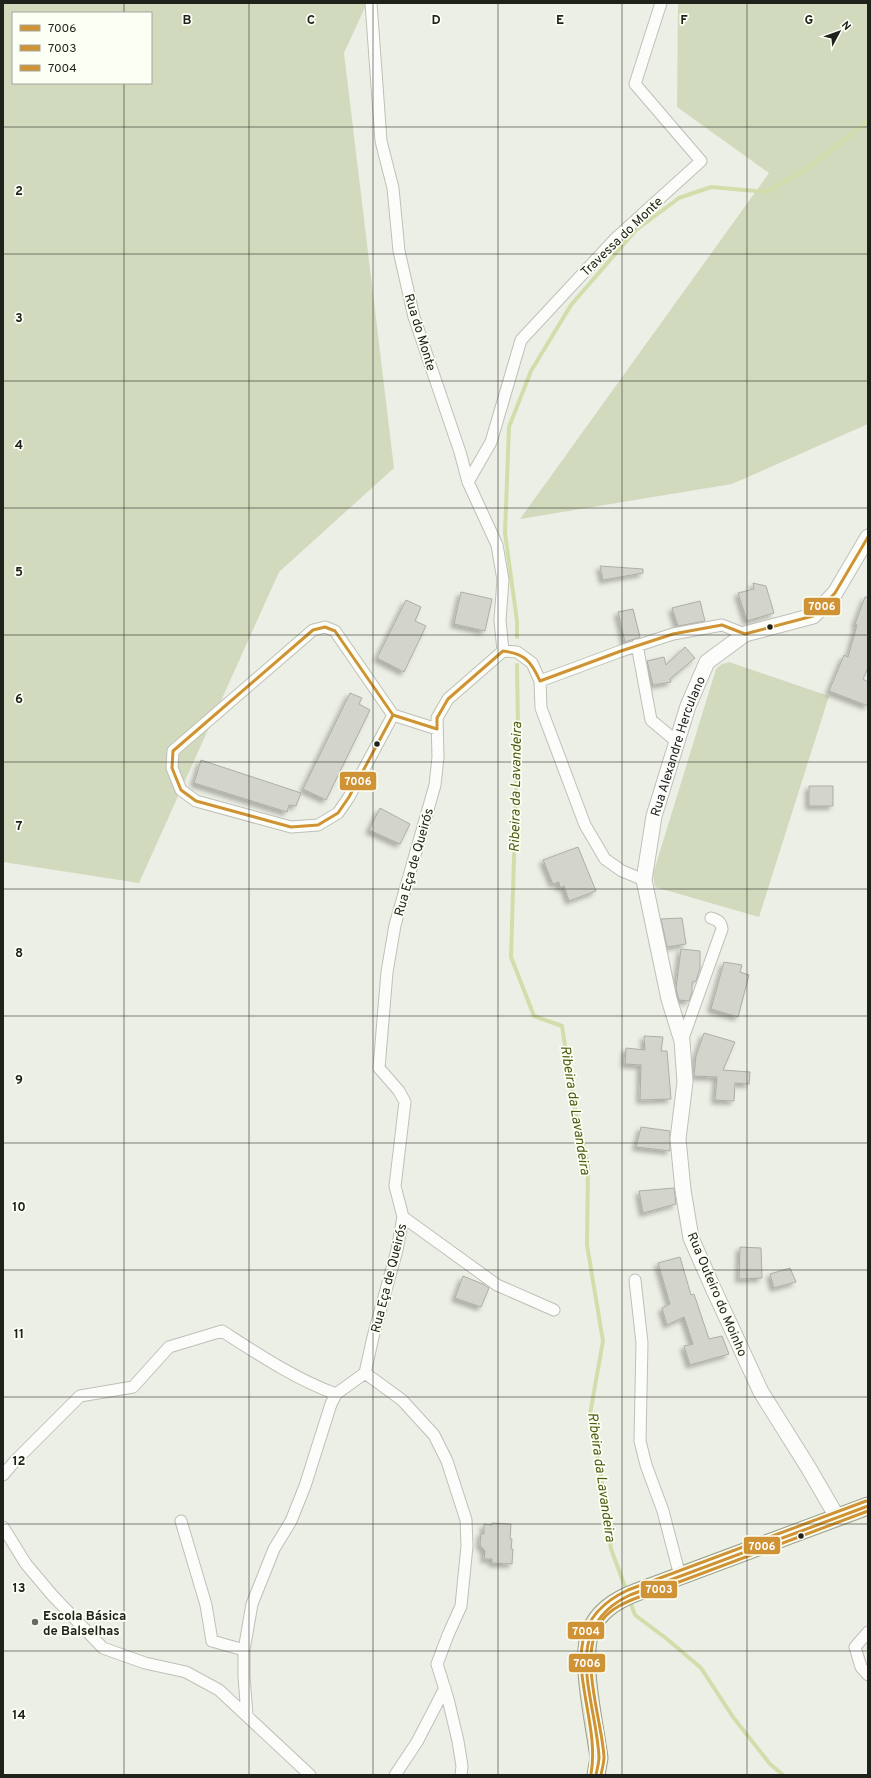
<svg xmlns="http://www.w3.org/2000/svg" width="871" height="1778" viewBox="0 0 871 1778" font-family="Overpass,sans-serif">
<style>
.green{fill:#d2dabe;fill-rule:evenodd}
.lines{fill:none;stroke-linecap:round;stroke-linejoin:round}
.stream{stroke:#d1deac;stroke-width:4}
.building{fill:#d3d5cd;stroke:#acafa7;filter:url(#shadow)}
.street-casing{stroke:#bec0b8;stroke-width:13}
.secondary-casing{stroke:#bec0b8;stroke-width:17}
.primary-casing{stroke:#9ca08a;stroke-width:19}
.street{stroke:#fcfdfb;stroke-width:11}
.secondary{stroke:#fcfdfb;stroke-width:15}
.primary{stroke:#e1e3d7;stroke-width:17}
.bus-1-casing{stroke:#fcfff4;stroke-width:6}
.bus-2-casing{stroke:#fcfff4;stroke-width:6}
.bus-3-casing{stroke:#fcfff4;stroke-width:6}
.bus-1{stroke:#cf9335;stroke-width:3}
.bus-2{stroke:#cf9335;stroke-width:3}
.bus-3{stroke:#cf9335;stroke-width:3}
.grid{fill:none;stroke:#1f211b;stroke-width:1;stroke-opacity:0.55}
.bus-dot{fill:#1f211b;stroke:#fcfff4;stroke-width:1.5}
.poi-dot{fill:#676962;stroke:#fcfff4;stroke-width:1.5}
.labels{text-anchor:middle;stroke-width:3.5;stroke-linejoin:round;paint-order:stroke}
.street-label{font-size:13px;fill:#1f211b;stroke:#fcfff4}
.poi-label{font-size:13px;font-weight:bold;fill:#1f211b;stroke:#fcfff4;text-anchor:start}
.water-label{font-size:14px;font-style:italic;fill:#4e5c12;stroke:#fcfff4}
.grid-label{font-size:13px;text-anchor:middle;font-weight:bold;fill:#1f211b;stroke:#fcfff4;stroke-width:3.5;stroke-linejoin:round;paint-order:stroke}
.line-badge{stroke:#fcfff4;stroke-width:1.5}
.badge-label{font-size:11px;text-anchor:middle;font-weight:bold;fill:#fff}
</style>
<defs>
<filter id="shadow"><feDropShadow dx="-3.5" dy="3.5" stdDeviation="2" flood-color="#0004"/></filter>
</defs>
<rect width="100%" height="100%" fill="#ecefe5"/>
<!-- green -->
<path class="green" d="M 3,3 L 367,3 L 344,53 L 394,468 L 279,572 L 139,883 L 3,862 ZM 13,13 L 151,13 L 151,83 L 13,83 Z
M 678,3 L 868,3 L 868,424 L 732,484 L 520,519 L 769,173 L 677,107 Z
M 729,662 L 829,696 L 759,917 L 655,887 L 653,874 L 716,669 L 722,664 Z"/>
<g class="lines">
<!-- stream -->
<path class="stream" d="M 517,637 L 517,621 L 505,533 L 509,427 L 531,371 L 571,305 L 636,230 L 679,198 L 711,187 L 767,192 L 808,168 L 868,121
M 517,665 L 518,728 L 511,957 L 534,1016 L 562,1026 L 574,1104 L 588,1165 L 587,1245 L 603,1341 L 590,1414 L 603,1488 L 611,1549 L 627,1592
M 629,1599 L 635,1615 L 667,1639 L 701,1668 L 733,1717 L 770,1764 L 783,1775"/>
</g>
<!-- building -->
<path class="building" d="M 600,566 L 643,569 L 643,573 L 603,580 Z
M 753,583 L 766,586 L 774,613 L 747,621 L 738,593 L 754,589 Z
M 461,592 L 492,599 L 485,631 L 454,624 Z
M 865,597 L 868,597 L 868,668 L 863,679 L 868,682 L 868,706 L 829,691 L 844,655 L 848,657 L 857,625 L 855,624 Z
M 406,600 L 421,607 L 415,621 L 426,626 L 404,672 L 377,658 Z
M 700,601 L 705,621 L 678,626 L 672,608 Z
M 633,609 L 640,637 L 625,642 L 618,612 Z
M 685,647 L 695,658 L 670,679 L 671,682 L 653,685 L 647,661 L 664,657 L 666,665 Z
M 350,693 L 362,698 L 359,704 L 370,710 L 326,800 L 303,789 Z
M 201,760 L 301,793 L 296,806 L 289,805 L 287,812 L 194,783 Z
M 809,786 L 833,786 L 833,806 L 809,806 Z
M 380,808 L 410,824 L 400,844 L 369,830 Z
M 578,847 L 596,891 L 569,901 L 564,886 L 560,888 L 559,882 L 553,884 L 543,860 Z
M 682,918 L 686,944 L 667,947 L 661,919 Z
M 681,949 L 700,951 L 700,968 L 696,981 L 692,982 L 692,992 L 689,1001 L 679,1000 L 676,988 Z
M 724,962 L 742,965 L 740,972 L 749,975 L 738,1017 L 711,1009 Z
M 704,1033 L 735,1042 L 723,1070 L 750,1072 L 749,1084 L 735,1083 L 734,1101 L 715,1100 L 717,1077 L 694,1076 L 696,1056 Z
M 644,1036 L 663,1037 L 661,1051 L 667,1051 L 671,1099 L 640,1100 L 641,1065 L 625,1064 L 626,1048 L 645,1050 Z
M 641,1127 L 670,1131 L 670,1151 L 636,1147 Z
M 674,1188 L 676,1204 L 643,1213 L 639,1191 Z
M 740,1247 L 761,1248 L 762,1278 L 739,1279 Z
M 680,1257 L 691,1295 L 694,1294 L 709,1339 L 722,1336 L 729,1354 L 690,1365 L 684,1346 L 693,1344 L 684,1317 L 667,1325 L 662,1308 L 670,1304 L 658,1263 Z
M 790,1268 L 796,1282 L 774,1288 L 770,1274 Z
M 463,1276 L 483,1284 L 489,1288 L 481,1307 L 455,1298 Z
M 492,1523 L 511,1524 L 510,1539 L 512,1539 L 511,1549 L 513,1549 L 512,1564 L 492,1563 L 492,1559 L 484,1559 L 485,1551 L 480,1545 L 481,1533 L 484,1534 L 484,1524 L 492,1525 Z"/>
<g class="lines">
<defs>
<path id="street" d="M 371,3 L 381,141 L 393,188 L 399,251 L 414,317 L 460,452 L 468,482 L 497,545 L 503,580 L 500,620 L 503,651
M 468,482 L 491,442 L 521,340 L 616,238 L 701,161 L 635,84 L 661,3
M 637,645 L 651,720 L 677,742
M 540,681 L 621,651 L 673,634 L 722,625 L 745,634
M 393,715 L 349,797 L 338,813 L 318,825 L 291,827 L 196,801 L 181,790 L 172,768 L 173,751 L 313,630 L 325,627 L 335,631 L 393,715 L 437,729
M 682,1041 L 722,929 C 721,922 718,920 711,918
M 403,1217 L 497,1285 L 554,1310
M 635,1280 L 642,1343 L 640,1441 L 646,1465 L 663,1511 L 680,1576
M 365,1373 L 373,1337 L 397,1250 L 403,1217 L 395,1186 L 405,1102 L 399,1091 L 379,1068 L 387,972 L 395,925 L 435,785 L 438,757 L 437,718 L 448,699 L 503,651 L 517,652 L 532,663 L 540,681 L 541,708 L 585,825 L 605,859 L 622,871 L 644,880
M 365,1373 L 402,1400 L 434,1435 L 447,1461 L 466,1520 L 467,1546 L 461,1606 L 448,1635 L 437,1664 L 448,1699 L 458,1741 L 462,1766 L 461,1775
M 3,1475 L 15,1461 L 80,1396 L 133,1387 L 169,1347 L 222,1331 C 258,1354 295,1379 336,1394
M 181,1521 L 206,1605 L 212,1641 L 244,1650
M 3,1527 L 26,1564 L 53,1596 L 103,1648 L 145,1663 L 186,1672 L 219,1690 L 310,1775
M 868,1632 L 855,1647 L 861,1667 L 868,1675
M 247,1716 L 244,1676 L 244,1650 L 252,1604 L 274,1549 L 291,1521 L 305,1486 L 331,1404 L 336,1394 L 365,1373
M 395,1775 L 417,1742 L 445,1688"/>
<g id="secondary">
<path id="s1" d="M 837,1517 L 808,1467 L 761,1392 L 713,1288 L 691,1238 L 683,1190 L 678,1139 L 685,1082 L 682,1041 L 669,999 L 644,880 L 654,816 L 688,706 L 707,662 L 745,634 L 813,616 L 835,593 L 868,537"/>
</g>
<path id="primary" d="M 596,1775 L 599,1758 C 595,1725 579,1659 591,1630 C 599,1610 618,1599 637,1592 L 868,1506"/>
</defs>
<!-- street casing -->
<use href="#street" class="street-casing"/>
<!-- secondary casing -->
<use href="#secondary" class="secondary-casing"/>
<!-- primary casing -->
<use href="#primary" class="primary-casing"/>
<!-- street -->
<use href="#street" class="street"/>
<!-- secondary -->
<use href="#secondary" class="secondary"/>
<!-- primary -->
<use href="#primary" class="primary"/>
<defs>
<path id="bus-1" d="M 325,627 L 335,631 L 393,715 L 349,797 L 338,813 L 318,825 L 291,827 L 196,801 L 181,790 L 172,768 L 173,751 L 313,630 Z
M 745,634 L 813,616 L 835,593 L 868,537
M 540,681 L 621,651 L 673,634 L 722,625 L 745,634
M 393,715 L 437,729
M 437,729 L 437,718 L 448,699 L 503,651 C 525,654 531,661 540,681
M 596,1775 C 597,1769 599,1763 599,1757 C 596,1697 558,1629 630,1595 L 868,1506"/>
<path id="bus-2" d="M 601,1775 C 602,1769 604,1763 604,1757 C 602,1718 576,1653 603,1619 C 612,1608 626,1602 639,1597 L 868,1511"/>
<path id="bus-3" d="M 591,1774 C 603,1708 542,1630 628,1590 L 866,1501"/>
</defs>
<!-- bus-1 casing -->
<use href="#bus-1" class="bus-1-casing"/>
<!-- bus-2 casing -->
<use href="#bus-2" class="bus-2-casing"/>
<!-- bus-3 casing -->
<use href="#bus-3" class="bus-3-casing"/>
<!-- bus-1 -->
<use href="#bus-1" class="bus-1"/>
<!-- bus-2 -->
<use href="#bus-2" class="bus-2"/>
<!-- bus-3 -->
<use href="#bus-3" class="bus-3"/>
</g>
<!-- grid -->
<path class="grid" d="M 124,3 L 124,13M 249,3 L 249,1775M 373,3 L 373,1775M 498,3 L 498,1775M 622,3 L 622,1775M 747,3 L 747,1775M 124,83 L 124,1775M 3,127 L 868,127M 3,254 L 868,254M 3,381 L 868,381M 3,508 L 868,508M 3,635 L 868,635M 3,762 L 868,762M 3,889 L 868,889M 3,1016 L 868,1016M 3,1143 L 868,1143M 3,1270 L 868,1270M 3,1397 L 868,1397M 3,1524 L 868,1524M 3,1651 L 868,1651"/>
<!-- markers -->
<g class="bus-dot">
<circle cx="770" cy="627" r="3.5"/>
<circle cx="377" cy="744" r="3.5"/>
<circle cx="801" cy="1536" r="3.5"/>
</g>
<circle class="poi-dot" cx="35" cy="1622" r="4"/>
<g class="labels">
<!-- street labels -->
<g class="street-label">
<text transform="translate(621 236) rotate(-44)" y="5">Travessa do Monte</text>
<text transform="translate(421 332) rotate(73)" y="5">Rua do Monte</text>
<text dy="5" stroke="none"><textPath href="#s1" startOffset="818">Rua Alexandre Herculano</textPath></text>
<text transform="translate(413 862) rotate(-74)" y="5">Rua Eça de Queirós</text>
<text transform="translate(388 1278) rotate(-76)" y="5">Rua Eça de Queirós</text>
<text transform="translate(718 1294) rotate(67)" y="5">Rua Outeiro do Moinho</text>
</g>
<!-- poi labels -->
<g class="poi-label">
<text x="43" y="1620">Escola Básica<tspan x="43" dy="15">de Balselhas</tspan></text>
</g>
<!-- water labels -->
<g class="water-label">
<text transform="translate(515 787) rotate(-89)" y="5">Ribeira da Lavandeira</text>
<text transform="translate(576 1110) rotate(81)" y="5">Ribeira da Lavandeira</text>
<text transform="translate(602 1477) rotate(82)" y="5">Ribeira da Lavandeira</text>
</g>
</g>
<g class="grid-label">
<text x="187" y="24">B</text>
<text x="311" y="24">C</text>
<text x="436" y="24">D</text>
<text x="560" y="24">E</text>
<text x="684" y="24">F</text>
<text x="809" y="24">G</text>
<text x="19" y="195">2</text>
<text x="19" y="322">3</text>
<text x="19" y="449">4</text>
<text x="19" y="576">5</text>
<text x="19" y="703">6</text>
<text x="19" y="830">7</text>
<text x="19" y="957">8</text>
<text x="19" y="1084">9</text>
<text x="19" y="1211">10</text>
<text x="19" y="1338">11</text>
<text x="19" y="1465">12</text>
<text x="19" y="1592">13</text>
<text x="19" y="1719">14</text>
</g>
<g class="line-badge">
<rect x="803" y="597" width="38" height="19" rx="4" fill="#cf9335"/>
<rect x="339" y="771" width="38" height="20" rx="4" fill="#cf9335"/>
<rect x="743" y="1536" width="38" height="19" rx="4" fill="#cf9335"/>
<rect x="640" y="1580" width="38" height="19" rx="4" fill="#cf9335"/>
<rect x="567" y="1621" width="38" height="19" rx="4" fill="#cf9335"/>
<rect x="568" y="1653" width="38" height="20" rx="4" fill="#cf9335"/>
</g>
<g class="badge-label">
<text x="822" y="610">7006</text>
<text x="358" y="785">7006</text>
<text x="762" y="1550">7006</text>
<text x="659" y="1593">7003</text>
<text x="586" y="1635">7004</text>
<text x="587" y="1667">7006</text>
</g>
<!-- border -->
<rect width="871" height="1778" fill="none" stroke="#1f211b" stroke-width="8"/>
<!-- legend -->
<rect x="12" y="12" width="140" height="72" fill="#fcfff4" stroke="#a4a69d"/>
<rect x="20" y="25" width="20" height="6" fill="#cf9335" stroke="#a4a69d"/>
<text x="48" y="32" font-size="12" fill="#1f211b">7006</text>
<rect x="20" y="45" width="20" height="6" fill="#cf9335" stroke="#a4a69d"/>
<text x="48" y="52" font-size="12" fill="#1f211b">7003</text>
<rect x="20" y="65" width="20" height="6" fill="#cf9335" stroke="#a4a69d"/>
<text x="48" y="72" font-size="12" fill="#1f211b">7004</text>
<!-- north arrow -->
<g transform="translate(839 32) rotate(49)" stroke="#fcfff4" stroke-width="3" paint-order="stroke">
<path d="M0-3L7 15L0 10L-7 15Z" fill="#1f211b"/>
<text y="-6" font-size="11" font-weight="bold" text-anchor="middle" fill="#1f211b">N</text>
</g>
</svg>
